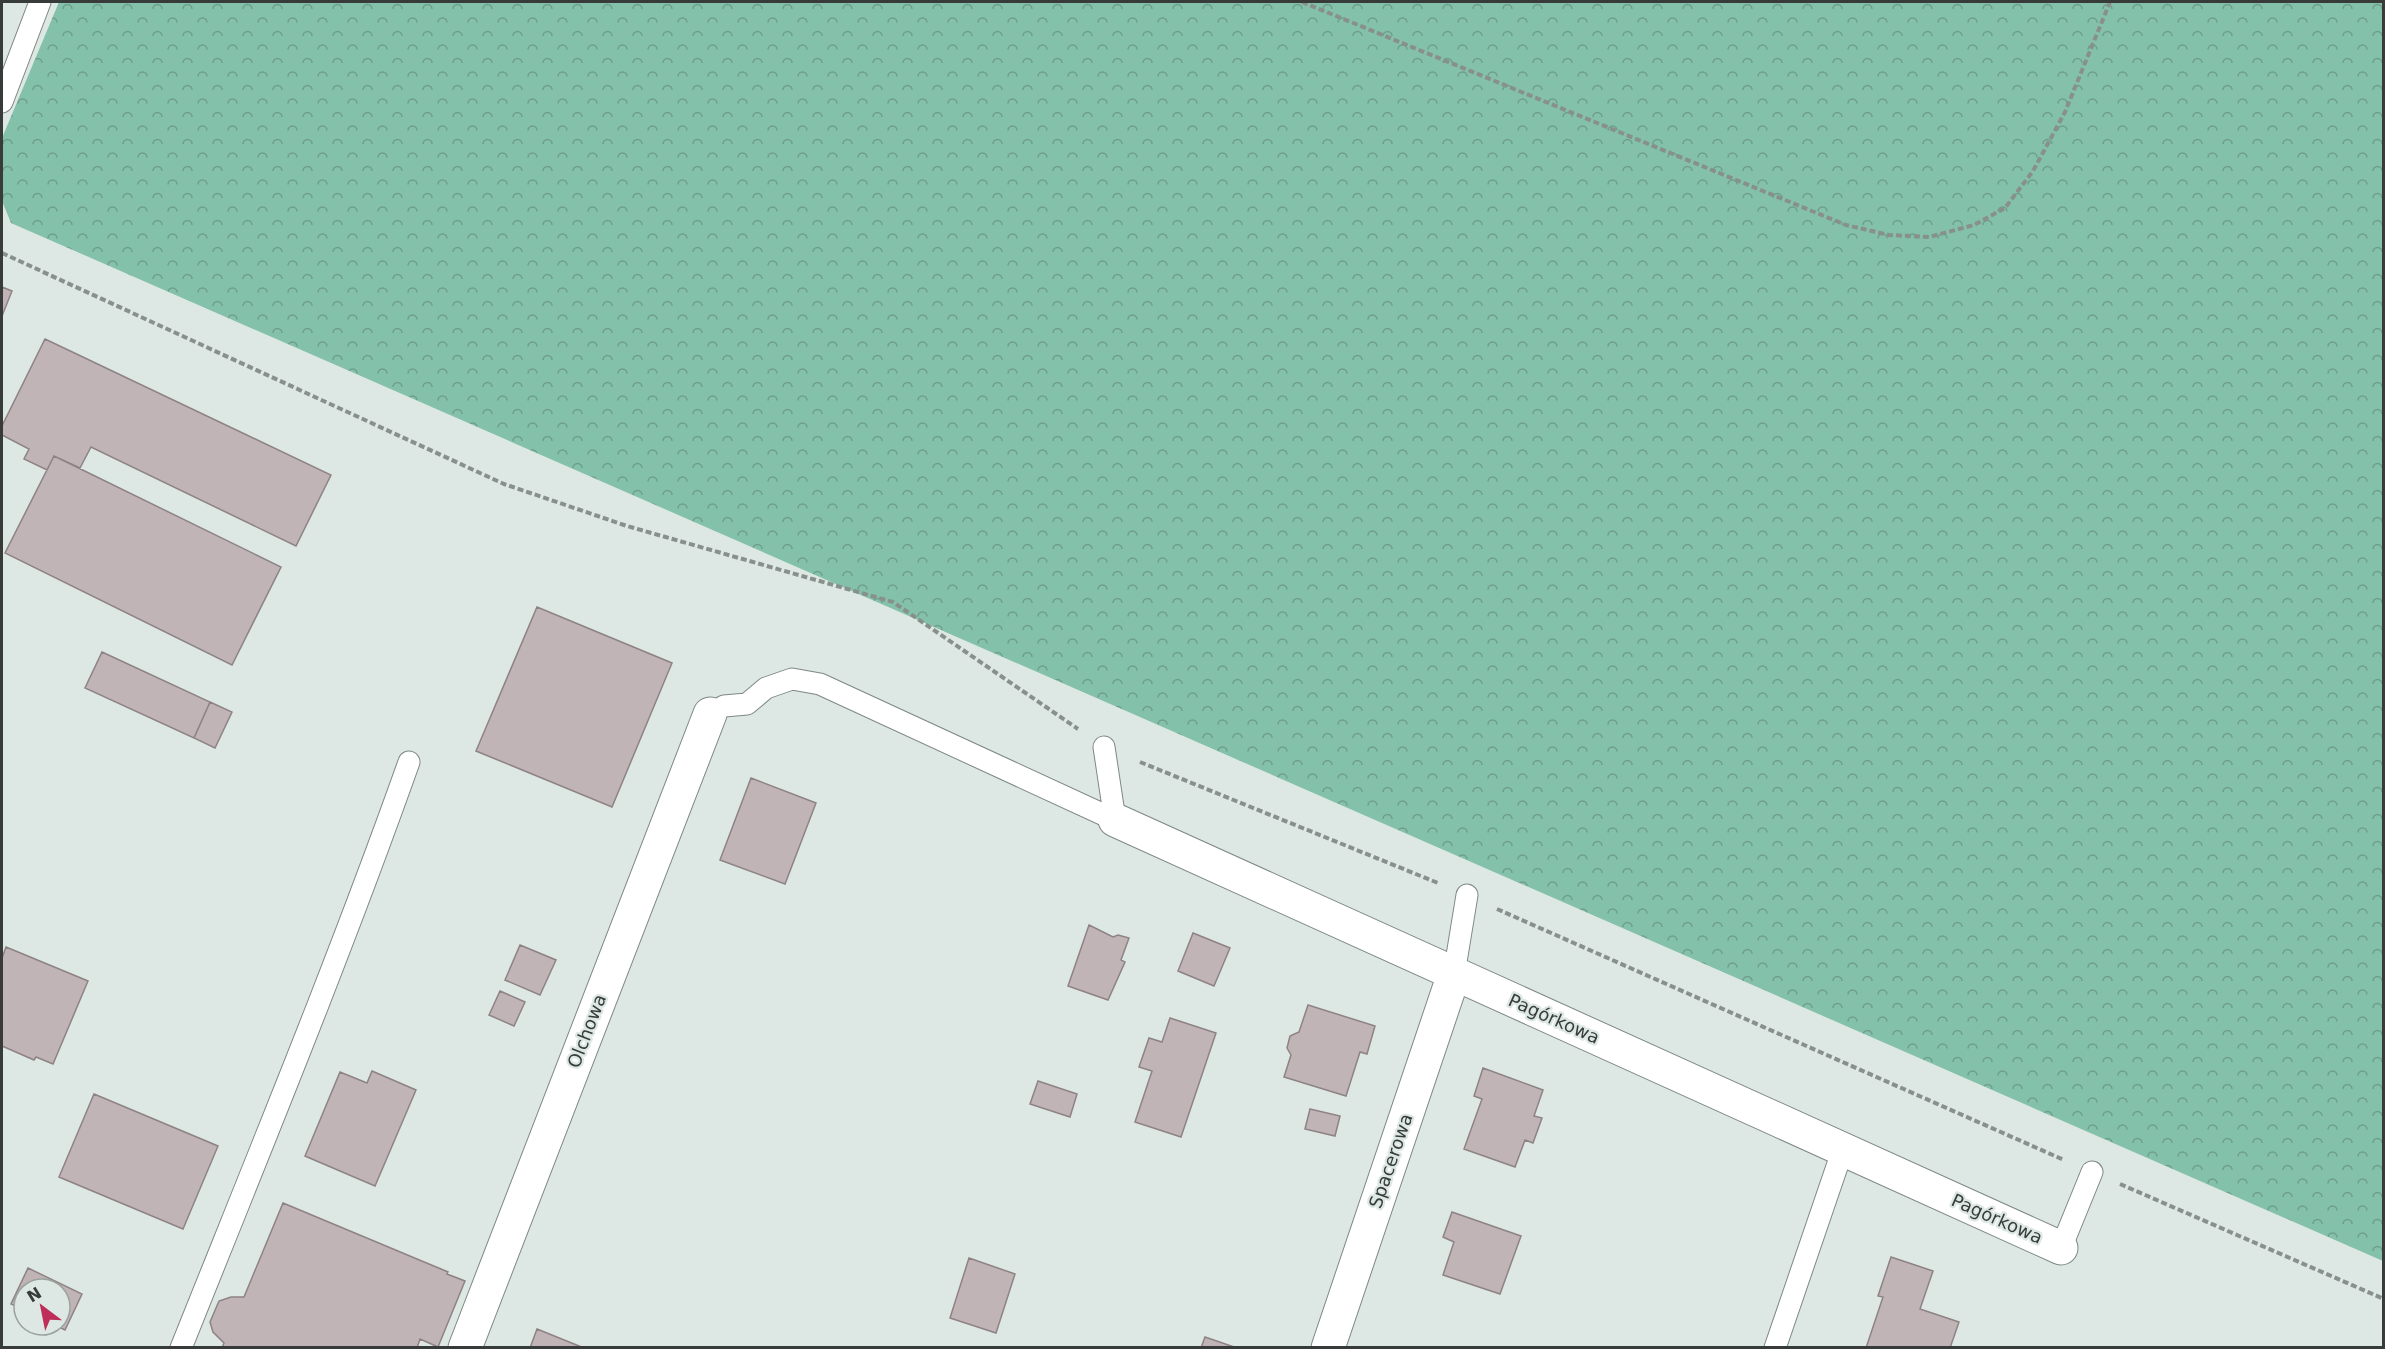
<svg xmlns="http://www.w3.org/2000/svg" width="2385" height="1349" viewBox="0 0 2385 1349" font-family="'DejaVu Sans',sans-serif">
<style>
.forest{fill:url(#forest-crowns)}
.building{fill:#c0b4b6;stroke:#8e8384;stroke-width:1.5}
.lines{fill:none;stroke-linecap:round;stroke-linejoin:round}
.service-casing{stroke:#7e8884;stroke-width:23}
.minor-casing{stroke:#7e8884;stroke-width:35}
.path{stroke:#88908d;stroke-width:4;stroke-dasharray:6 3;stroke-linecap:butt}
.service{stroke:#fff;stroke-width:21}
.minor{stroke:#fff;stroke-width:33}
.labels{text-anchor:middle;stroke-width:4.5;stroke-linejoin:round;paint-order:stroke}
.street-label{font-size:18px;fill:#373c3a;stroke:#dde7e3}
</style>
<defs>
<pattern id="forest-crowns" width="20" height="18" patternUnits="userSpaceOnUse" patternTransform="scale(1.5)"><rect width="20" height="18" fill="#84c1aa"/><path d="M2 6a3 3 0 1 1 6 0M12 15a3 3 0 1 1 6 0" fill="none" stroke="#6d9e8b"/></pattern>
</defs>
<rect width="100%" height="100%" fill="#dde7e3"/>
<!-- forest -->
<path class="forest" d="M 59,2 L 2383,2 L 2383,1261 L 11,223 L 2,201 L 2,138 Z"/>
<!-- building -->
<path class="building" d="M 2,287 L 12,291 L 2,316 Z
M 45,339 L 331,475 L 296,546 L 91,447 L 80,468 L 54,456 L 47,470 L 24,459 L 29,449 L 2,435 L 2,426 Z
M 54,456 L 281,567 L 232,665 L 5,553 Z
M 537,607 L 672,663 L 612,807 L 476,751 Z
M 102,652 L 210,702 L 194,738 L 85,688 Z
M 210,702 L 232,712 L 215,748 L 194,738 Z
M 751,778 L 816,803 L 785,884 L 720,860 Z
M 1089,925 L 1113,937 L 1118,935 L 1129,938 L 1121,960 L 1125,962 L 1108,1000 L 1068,986 Z
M 1193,933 L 1230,948 L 1214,986 L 1178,971 Z
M 520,945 L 556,960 L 540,995 L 505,980 Z
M 6,947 L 88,981 L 53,1064 L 36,1057 L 34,1060 L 2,1046 L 2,958 Z
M 500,991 L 525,1002 L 514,1026 L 489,1015 Z
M 1308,1005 L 1375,1026 L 1367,1054 L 1360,1052 L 1346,1096 L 1284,1077 L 1291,1055 L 1287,1048 L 1290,1036 L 1299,1032 Z
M 1170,1018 L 1216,1033 L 1181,1137 L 1135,1122 L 1152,1071 L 1139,1067 L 1149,1038 L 1162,1042 Z
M 1483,1068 L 1543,1090 L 1534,1116 L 1542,1118 L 1533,1143 L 1525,1140 L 1515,1167 L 1464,1149 L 1482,1099 L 1474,1096 Z
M 372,1071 L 416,1090 L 375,1186 L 305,1156 L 340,1072 L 367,1083 Z
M 1038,1081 L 1077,1094 L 1070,1117 L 1030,1104 Z
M 94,1094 L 218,1146 L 183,1229 L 59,1177 Z
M 1310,1109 L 1340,1116 L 1335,1136 L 1305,1129 Z
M 283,1203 L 448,1272 L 447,1274 L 465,1281 L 438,1347 L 420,1339 L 417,1348 L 222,1348 L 224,1343 L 213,1332 L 210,1322 L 219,1301 L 231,1297 L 244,1297 Z
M 1452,1212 L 1521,1236 L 1500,1294 L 1443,1275 L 1454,1242 L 1443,1237 Z
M 1891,1257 L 1933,1271 L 1920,1309 L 1959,1322 L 1950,1348 L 1866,1348 L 1883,1297 L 1878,1296 Z
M 969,1258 L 1015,1274 L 996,1333 L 950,1318 Z
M 28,1268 L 82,1294 L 65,1330 L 55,1325 L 60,1325 L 60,1289 L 24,1289 L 24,1310 L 11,1304 Z
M 537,1329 L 584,1348 L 530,1348 Z
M 1205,1337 L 1237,1348 L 1201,1348 Z"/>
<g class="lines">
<defs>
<path id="service" d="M 2,102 L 40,2
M 710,714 L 724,706 L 747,704 L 766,688 L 792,679 L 820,684 L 1115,820
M 1104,747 L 1115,820
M 1454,974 L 1467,895
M 2061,1248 L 2092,1172
M 181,1348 C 259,1153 339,959 409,762
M 1775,1348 L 1843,1149"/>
<path id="minor" d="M 1115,820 L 2061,1248
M 465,1348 L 710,714
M 1328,1348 L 1454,974"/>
</defs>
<!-- service casing -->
<use href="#service" class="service-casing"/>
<!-- minor casing -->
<use href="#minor" class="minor-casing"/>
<!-- path -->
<path class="path" d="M 1302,2 L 1846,225 L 1889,235 L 1929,237 L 1974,225 L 2005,208 L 2033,171 L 2065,112 L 2110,2
M 2,253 L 504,484 L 627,526 L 893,602 L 1078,729
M 1140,762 L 1438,883
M 1497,909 L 2064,1160
M 2120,1184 L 2384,1299"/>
<!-- service -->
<use href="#service" class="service"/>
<!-- minor -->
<use href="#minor" class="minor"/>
</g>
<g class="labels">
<!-- street labels -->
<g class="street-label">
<text transform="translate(1554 1019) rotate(24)" y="6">Pagórkowa</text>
<text transform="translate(587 1031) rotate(-69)" y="6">Olchowa</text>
<text transform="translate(1391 1161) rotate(-71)" y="6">Spacerowa</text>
<text transform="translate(1997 1219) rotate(24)" y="6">Pagórkowa</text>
</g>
</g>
<!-- border -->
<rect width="2385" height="1349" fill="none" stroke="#373c3a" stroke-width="6"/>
<!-- north arrow -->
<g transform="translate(42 1307) rotate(328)"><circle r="28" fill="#dde7e3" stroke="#9ba39f" stroke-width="1.5"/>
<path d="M0-4.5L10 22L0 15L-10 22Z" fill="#bd2e58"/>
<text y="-9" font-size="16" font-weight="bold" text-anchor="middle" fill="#373c3a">N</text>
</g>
</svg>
